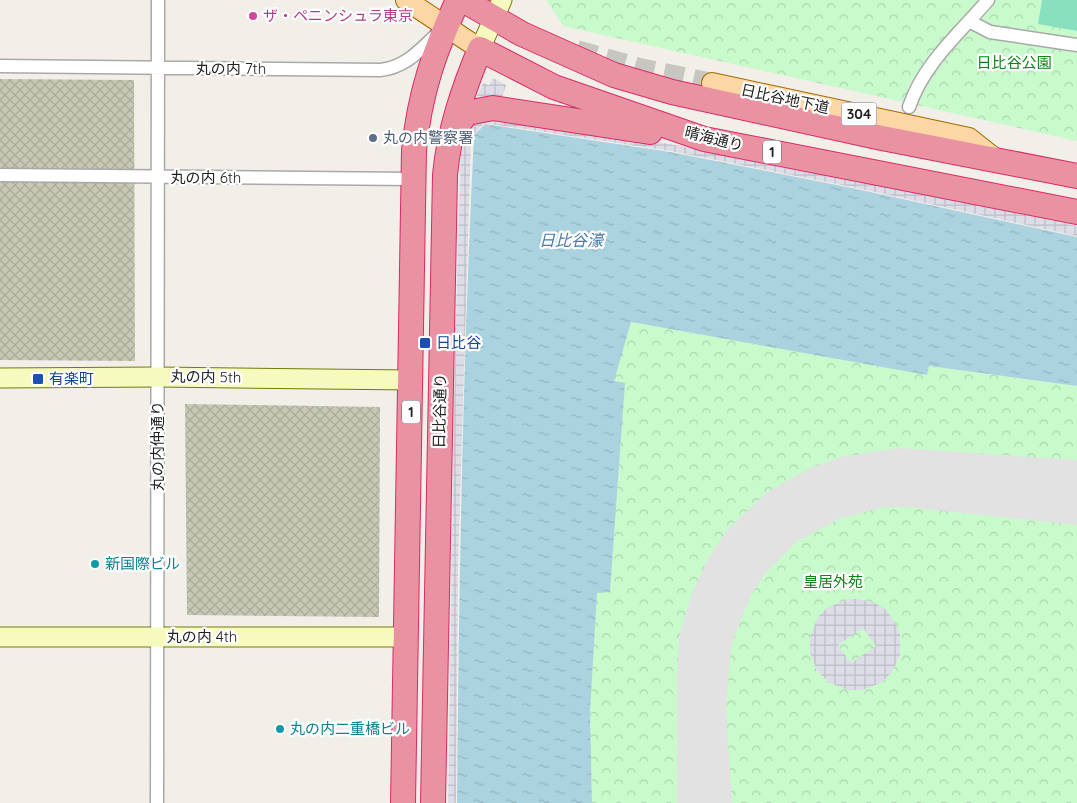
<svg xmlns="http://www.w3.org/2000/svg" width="1077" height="803" viewBox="0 0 1077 803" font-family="Quicksand,'Noto Sans JP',sans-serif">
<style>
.construction{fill:url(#construction-cross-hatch)}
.park{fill:url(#park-crowns)}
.pitch{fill:#88e0be}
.parking{fill:#e2e2e2}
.plaza{fill:url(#plaza-grid);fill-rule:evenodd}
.water{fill:url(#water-ripples)}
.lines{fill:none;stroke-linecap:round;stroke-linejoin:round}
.primary-tunnel{stroke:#c8c6c1;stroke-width:20;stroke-dasharray:20 10;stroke-linecap:butt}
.street-casing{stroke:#a9a9a9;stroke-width:15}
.secondary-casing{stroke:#707d05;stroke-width:21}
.primary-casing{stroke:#a06b00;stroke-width:22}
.highway-casing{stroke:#dc2a67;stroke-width:26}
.street{stroke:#fff;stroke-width:12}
.secondary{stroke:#f7fabf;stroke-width:19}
.primary{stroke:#fcd6a4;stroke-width:20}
.highway{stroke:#e892a2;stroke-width:24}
.hotel-dot{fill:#d1479c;stroke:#fff;stroke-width:2}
.service-dot{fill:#5c6f8a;stroke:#fff;stroke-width:2}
.transit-dot{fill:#1a4fb4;stroke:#fff;stroke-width:2}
.culture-dot{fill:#0f9aa8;stroke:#fff;stroke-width:2}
.labels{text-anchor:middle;stroke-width:4.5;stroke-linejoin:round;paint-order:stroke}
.shield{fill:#fff;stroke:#646464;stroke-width:1}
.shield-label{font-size:14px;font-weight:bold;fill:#222}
.hotel-label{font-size:15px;fill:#b23c85;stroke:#fff;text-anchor:start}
.park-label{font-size:15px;fill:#0c8416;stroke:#fff}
.street-label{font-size:15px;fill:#222;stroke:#fff}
.service-label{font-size:15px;fill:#4e5e75;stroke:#fff;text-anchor:start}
.transit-label{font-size:15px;fill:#164399;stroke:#fff;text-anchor:start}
.culture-label{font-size:15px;fill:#0d838f;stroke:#fff;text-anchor:start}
.water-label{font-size:16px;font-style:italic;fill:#4a7aab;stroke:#fff}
</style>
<defs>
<pattern id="construction-cross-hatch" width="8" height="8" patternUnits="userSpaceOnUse" patternTransform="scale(1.25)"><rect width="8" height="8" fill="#c7c7b4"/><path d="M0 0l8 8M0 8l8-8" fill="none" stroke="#abab9a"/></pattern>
<pattern id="park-crowns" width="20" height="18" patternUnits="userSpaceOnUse" patternTransform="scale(1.25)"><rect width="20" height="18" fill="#c8facc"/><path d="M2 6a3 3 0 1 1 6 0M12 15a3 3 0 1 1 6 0" fill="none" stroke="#acd6af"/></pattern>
<pattern id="plaza-grid" width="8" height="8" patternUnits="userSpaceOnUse" patternTransform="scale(1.25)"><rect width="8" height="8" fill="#dddde8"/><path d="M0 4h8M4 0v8" fill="none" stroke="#bdbdc7"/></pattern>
<pattern id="water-ripples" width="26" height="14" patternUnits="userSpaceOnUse" patternTransform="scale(1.25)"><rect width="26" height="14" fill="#aad3df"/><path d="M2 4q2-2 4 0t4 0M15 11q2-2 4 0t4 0" fill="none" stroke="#92b5bf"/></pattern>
</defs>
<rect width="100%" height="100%" fill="#f2efe9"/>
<!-- construction -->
<path class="construction" d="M 0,79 L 134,80 L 135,361 L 0,360 Z
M 185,404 L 380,407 L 379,617 L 187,615 Z"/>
<!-- park -->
<path class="park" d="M 546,0 L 1077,0 L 1077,141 L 563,26 Z
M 631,322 L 926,374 L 929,366 L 1077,386 L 1077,803 L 592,803 L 590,712 L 597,592 L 610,592 L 625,383 L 613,381 Z"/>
<!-- pitch -->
<path class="pitch" d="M 1042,0 L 1077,0 L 1077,31 L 1038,24 Z"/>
<!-- parking -->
<path class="parking" d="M 899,448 L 1077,460 L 1077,525 L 906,507 L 884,507 L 841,518 L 796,542 L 766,573 L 754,590 L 744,611 L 731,647 L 726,709 L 732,803 L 677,803 L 677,676 L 679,637 L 693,590 L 709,557 L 727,530 L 765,494 L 781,484 L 813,467 L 841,457 Z"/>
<!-- plaza -->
<path class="plaza" d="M 493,78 L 506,85 L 500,105 L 477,96 L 483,83 L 489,85 Z
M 500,114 L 771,162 L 1077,226 L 1077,236 L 852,187 L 670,151 L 484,123 L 473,135 L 471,142 L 458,565 L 456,803 L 448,803 L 455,346 L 461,142 L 471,122 Z
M 848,599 L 859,599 L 875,603 L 885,609 L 892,618 L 900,633 L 900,655 L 892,672 L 881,683 L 862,690 L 848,690 L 828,682 L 817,670 L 810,653 L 810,636 L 819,616 L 827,608 ZM 863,628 L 876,646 L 851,663 L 838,645 Z"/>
<!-- water -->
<path class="water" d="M 485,124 L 670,152 L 852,188 L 1077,237 L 1077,386 L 929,366 L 927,375 L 631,322 L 614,381 L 625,383 L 610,592 L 597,593 L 590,712 L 592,803 L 457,803 L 457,801 C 459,579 463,357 474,135 Z"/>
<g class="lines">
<!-- primary-tunnel -->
<path class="primary-tunnel" d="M 577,50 L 640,68 L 712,83"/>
<defs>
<path id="street" d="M 969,21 L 990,32 L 1077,45
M 0,66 L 380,70 C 405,68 420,50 437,34
M 909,107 C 924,63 959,34 988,0
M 0,175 L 412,179
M 157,803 L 158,0"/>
<path id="secondary" d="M 480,49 L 502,0
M 0,378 L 158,377 L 411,380
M 0,637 L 405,637"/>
<path id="primary" d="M 406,0 L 480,49
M 712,83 L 969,138 L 998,161"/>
<path id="highway" d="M 463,0 L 522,34 L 614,75 L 672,92 L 882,138 L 1077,176
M 453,131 L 467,113 L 493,108 L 650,132
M 403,803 L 414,150 C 420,92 434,52 458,0
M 433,803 L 445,175 C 449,131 463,90 480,49 L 554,87 L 704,139 L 1077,212"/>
</defs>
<!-- street casing -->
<use href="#street" class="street-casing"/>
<!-- secondary casing -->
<use href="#secondary" class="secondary-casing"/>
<!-- primary casing -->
<use href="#primary" class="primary-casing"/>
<!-- highway casing -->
<use href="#highway" class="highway-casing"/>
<!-- street -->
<use href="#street" class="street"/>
<!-- secondary -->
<use href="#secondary" class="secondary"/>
<!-- primary -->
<use href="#primary" class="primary"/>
<!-- highway -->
<use href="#highway" class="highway"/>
</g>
<!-- markers -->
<circle class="hotel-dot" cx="253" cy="16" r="5"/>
<circle class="service-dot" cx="373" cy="138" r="5"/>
<g class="transit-dot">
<rect x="419" y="337" width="12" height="12" rx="2.5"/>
<rect x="32" y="373" width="12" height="12" rx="2.5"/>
</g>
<g class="culture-dot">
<circle cx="95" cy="564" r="5"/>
<circle cx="280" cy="729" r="5"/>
</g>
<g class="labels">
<!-- shield labels -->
<g class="shield">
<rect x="841.5" y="102.5" width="35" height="23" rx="4"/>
<rect x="763" y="140.5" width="18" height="23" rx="4"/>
<rect x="402" y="400.5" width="18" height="23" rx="4"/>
</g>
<g class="shield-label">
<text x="859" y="119">304</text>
<text x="772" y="157">1</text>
<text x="411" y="417">1</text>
</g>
<!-- hotel labels -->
<g class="hotel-label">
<text x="263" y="21">ザ・ペニンシュラ東京</text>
</g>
<!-- park labels -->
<g class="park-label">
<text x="1014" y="68">日比谷公園</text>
<text x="833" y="587">皇居外苑</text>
</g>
<!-- street labels -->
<g class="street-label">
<text x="231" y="74">丸の内 7th</text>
<text transform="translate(785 99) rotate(12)" y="5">日比谷地下道</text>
<text transform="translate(714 139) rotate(14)" y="5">晴海通り</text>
<text x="206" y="183">丸の内 6th</text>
<text transform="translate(206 377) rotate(1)" y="5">丸の内 5th</text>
<text transform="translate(440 411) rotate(-89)" y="5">日比谷通り</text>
<text transform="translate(158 446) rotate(-90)" y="5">丸の内仲通り</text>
<text x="202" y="642">丸の内 4th</text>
</g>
<!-- service labels -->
<g class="service-label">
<text x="383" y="143">丸の内警察署</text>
</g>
<!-- transit labels -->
<g class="transit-label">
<text x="436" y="348">日比谷</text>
<text x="49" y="384">有楽町</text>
</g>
<!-- culture labels -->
<g class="culture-label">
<text x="105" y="569">新国際ビル</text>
<text x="290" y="734">丸の内二重橋ビル</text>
</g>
<!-- water labels -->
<g class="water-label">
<text x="571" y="246">日比谷濠</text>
</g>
</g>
</svg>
